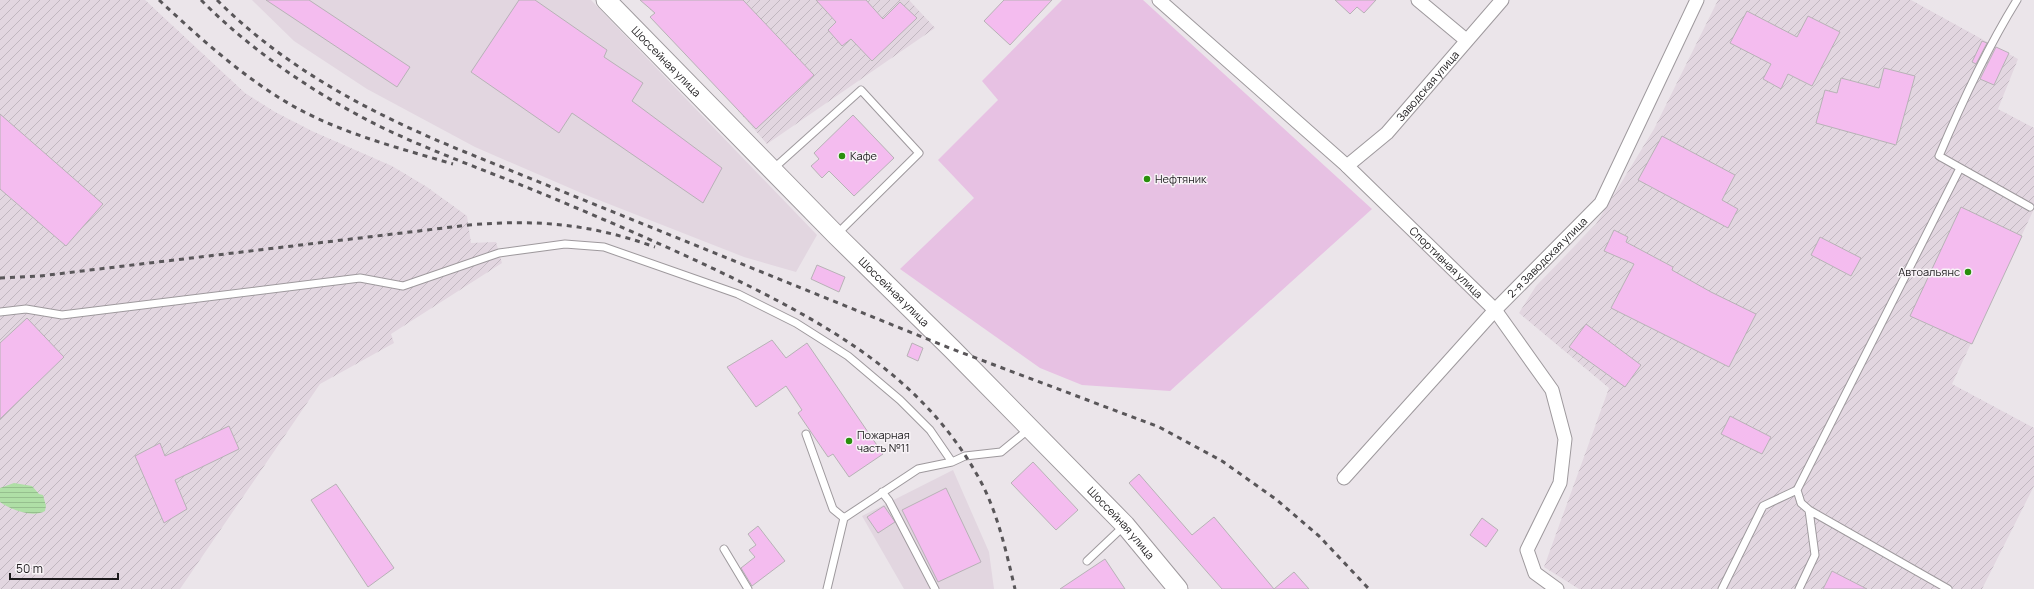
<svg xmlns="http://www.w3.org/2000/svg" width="2034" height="589" viewBox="0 0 2034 589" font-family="Manrope,sans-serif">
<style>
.built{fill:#e2d6e0}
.industrial{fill:url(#industrial-furrows)}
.green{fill:#e7c1e3}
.water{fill:url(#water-rules)}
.building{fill:#f4bcef;stroke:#b7b2b6}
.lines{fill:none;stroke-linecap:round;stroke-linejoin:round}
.lane-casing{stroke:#9e999d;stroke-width:9}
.street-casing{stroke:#9e999d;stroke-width:15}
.secondary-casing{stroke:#9e999d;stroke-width:21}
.lane{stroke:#fff;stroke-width:7}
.street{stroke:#fff;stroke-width:13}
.secondary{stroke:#fff;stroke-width:19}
.rail{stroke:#595659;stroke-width:3;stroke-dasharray:5 5;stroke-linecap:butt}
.poi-dot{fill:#298f0c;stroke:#f8f3f7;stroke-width:1.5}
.labels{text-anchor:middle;stroke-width:3;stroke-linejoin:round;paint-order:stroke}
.street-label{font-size:11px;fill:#1c1a1c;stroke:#f8f3f7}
.poi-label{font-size:11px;fill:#1c1a1c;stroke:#f8f3f7;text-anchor:start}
</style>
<defs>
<pattern id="industrial-furrows" width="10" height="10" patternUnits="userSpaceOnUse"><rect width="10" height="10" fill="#e2d6e0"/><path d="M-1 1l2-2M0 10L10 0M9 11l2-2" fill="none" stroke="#c1b7c0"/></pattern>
<pattern id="water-rules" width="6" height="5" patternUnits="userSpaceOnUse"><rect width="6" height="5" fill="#afdfa6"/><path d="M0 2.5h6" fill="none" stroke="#96bf8e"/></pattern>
</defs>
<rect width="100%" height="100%" fill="#ebe5ea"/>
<!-- built -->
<path class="built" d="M 252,0 L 591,0 L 817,235 L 796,272 L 744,257 L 586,195 L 475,147 L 367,89 L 294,41 Z
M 953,470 L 989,552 L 994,589 L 904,589 L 862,516 Z"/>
<!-- industrial -->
<path class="industrial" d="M 0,0 L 145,0 L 245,93 L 275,112 L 314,132 L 392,166 L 427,187 L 467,216 L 471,243 L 496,242 L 502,263 L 391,334 L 394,343 L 320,384 L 180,589 L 0,589 Z
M 642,0 L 909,0 L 935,28 L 767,144 Z
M 1718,0 L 1911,0 L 2018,59 L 1998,109 L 2034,128 L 2034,209 L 1952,384 L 2034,428 L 2034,486 L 1982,589 L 1579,589 L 1544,567 L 1609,388 L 1519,313 L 1536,286 L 1596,224 L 1654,129 Z"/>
<!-- green -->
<path class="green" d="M 1062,0 L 1143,0 L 1372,209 L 1170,391 L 1082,385 L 1040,368 L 900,269 L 974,198 L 938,160 L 998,100 L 982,81 Z"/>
<!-- water -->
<path class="water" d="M 14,483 L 32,486 L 39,494 L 43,495 L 46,506 L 45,511 C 33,518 11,510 0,502 L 0,488 Z"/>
<!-- building -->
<path class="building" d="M 266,0 L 309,0 L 410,67 L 397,87 Z
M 519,0 L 535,0 L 607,50 L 604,57 L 643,83 L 632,101 L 722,168 L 703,203 L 572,113 L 559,133 L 471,72 Z
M 640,0 L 743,0 L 814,75 L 756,129 L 650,17 L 655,13 Z
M 816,0 L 866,0 L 883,19 L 900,2 L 917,18 L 872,61 L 851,39 L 842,46 L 828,30 L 836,22 Z
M 1004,0 L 1052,0 L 1010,45 L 984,21 Z
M 1335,0 L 1376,0 L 1364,13 L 1357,7 L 1350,14 Z
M 1747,11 L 1797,37 L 1808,16 L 1840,32 L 1812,86 L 1788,74 L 1781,89 L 1763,79 L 1771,64 L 1730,43 Z
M 1982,41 L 1987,43 L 1976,64 L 1972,62 Z
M 1996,47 L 2009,53 L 1994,85 L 1980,79 Z
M 1884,68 L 1915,76 L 1896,145 L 1816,123 L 1825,90 L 1837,93 L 1841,78 L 1879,88 Z
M 0,114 L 103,204 L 66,246 L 0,189 Z
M 853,115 L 894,158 L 854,196 L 829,171 L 822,178 L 811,166 L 819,159 L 814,153 Z
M 1662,136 L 1735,175 L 1722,200 L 1738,209 L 1728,228 L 1638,180 Z
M 1961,207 L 2022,236 L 1972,344 L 1910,316 Z
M 1614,230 L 1628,237 L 1626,242 L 1673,267 L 1672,270 L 1711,292 L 1756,314 L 1729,367 L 1611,308 L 1634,264 L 1604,251 Z
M 1820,237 L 1861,258 L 1851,276 L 1811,255 Z
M 817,265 L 845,277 L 839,292 L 811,279 Z
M 27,318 L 64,357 L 0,419 L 0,343 Z
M 1586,324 L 1641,365 L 1625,387 L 1569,347 Z
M 772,340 L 786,358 L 807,343 L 883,454 L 849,477 L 833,454 L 828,457 L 798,413 L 802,410 L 786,386 L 756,407 L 727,367 Z
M 912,343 L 923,348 L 918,361 L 907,356 Z
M 1730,416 L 1771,437 L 1762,454 L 1721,434 Z
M 229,426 L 239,449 L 175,480 L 187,509 L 164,523 L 135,456 L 160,443 L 165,456 Z
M 1033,462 L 1078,510 L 1056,530 L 1011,483 Z
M 1139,474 L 1192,535 L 1214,517 L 1274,589 L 1294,572 L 1309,589 L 1222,589 L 1129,483 Z
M 336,484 L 394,568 L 368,587 L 311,500 Z
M 946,488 L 981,562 L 938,582 L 902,510 Z
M 884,506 L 895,522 L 878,533 L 867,517 Z
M 1482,518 L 1498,530 L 1486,547 L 1470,535 Z
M 758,526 L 785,561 L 752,586 L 741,568 L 755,557 L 749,550 L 756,545 L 748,534 Z
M 1105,559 L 1125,589 L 1060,589 Z
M 1832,571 L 1867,589 L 1823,589 Z"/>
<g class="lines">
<defs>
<path id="lane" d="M 2017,0 C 1986,50 1962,102 1939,156 L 2030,207
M 773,169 L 861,90 L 919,153 L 836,235
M 0,312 L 26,309 L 62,315 L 360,278 L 403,286 L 499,253 L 565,244 L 604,247 L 738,294 L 796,323 L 848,356 L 900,400 L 930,430 L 952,462
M 806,434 L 833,509 L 844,518
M 882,492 L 889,501 L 935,589
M 724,549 L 748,589
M 1087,561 L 1125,525
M 827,589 L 844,518 L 918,469 L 952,462 L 965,456 L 1001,452 L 1029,429
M 1722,589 L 1763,506 L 1797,490
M 1799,589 L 1815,555 L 1809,510
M 1948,589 L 1809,510 L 1801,503 L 1797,490 L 1960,168"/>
<g id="street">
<path id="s1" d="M 1159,0 L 1347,166 L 1495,310 L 1552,390 L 1565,439 L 1560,483 L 1527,550 L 1535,573 L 1557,589"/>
<path d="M 1418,0 L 1466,40"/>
<path id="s2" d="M 1347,166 L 1387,133 L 1502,0"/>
<path id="s3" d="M 1344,478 L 1495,310 L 1601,203 L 1697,0"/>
</g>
<g id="secondary">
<path id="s4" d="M 606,0 L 836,235 L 952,349 L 1125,525 L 1178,589"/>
</g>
</defs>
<!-- lane casing -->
<use href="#lane" class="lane-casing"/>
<!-- street casing -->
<use href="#street" class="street-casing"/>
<!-- secondary casing -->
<use href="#secondary" class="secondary-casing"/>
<!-- lane -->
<use href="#lane" class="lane"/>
<!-- street -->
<use href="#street" class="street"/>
<!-- secondary -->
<use href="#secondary" class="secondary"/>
<!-- rail -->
<path class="rail" d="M 159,0 C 201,39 244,78 293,106 C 343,134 399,148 453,164
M 201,0 C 253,52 315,94 381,127 C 431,151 484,170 536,191 C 608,221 681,252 751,287 C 844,334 928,385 980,480 C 998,514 1006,551 1015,589
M 217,0 C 287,70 374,115 465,152 L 952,349 L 1159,427 L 1222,461 L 1277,500 L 1319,536 L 1369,589
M 0,278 L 40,276 L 469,225 C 537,219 591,224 655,247"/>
</g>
<!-- markers -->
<g class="poi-dot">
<circle cx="842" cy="156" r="4"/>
<circle cx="1147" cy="179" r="4"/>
<circle cx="1968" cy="272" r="4"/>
<circle cx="849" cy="441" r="4"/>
</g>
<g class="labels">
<!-- street labels -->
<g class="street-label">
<text dy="4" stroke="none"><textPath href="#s4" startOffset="86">Шоссейная улица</textPath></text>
<text dy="4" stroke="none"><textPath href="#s2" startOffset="114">Заводская улица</textPath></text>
<text dy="4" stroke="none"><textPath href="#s3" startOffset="300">2-я Заводская улица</textPath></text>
<text dy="4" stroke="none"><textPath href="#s1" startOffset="389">Спортивная улица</textPath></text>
<text dy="4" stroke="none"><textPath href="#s4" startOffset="410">Шоссейная улица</textPath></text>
<text dy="4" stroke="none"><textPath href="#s4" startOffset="734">Шоссейная улица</textPath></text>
</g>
<!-- poi labels -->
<g class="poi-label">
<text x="850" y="160">Кафе</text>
<text x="1155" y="183">Нефтяник</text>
<text x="1960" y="276" text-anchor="end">Автоальянс</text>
<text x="857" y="439">Пожарная<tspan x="857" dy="13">часть №11</tspan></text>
</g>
</g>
<!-- scale -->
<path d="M10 573v6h108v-6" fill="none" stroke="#1c1a1c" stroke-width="2"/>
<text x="16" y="573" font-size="12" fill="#1c1a1c" stroke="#f8f3f7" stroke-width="3" paint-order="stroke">50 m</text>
</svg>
